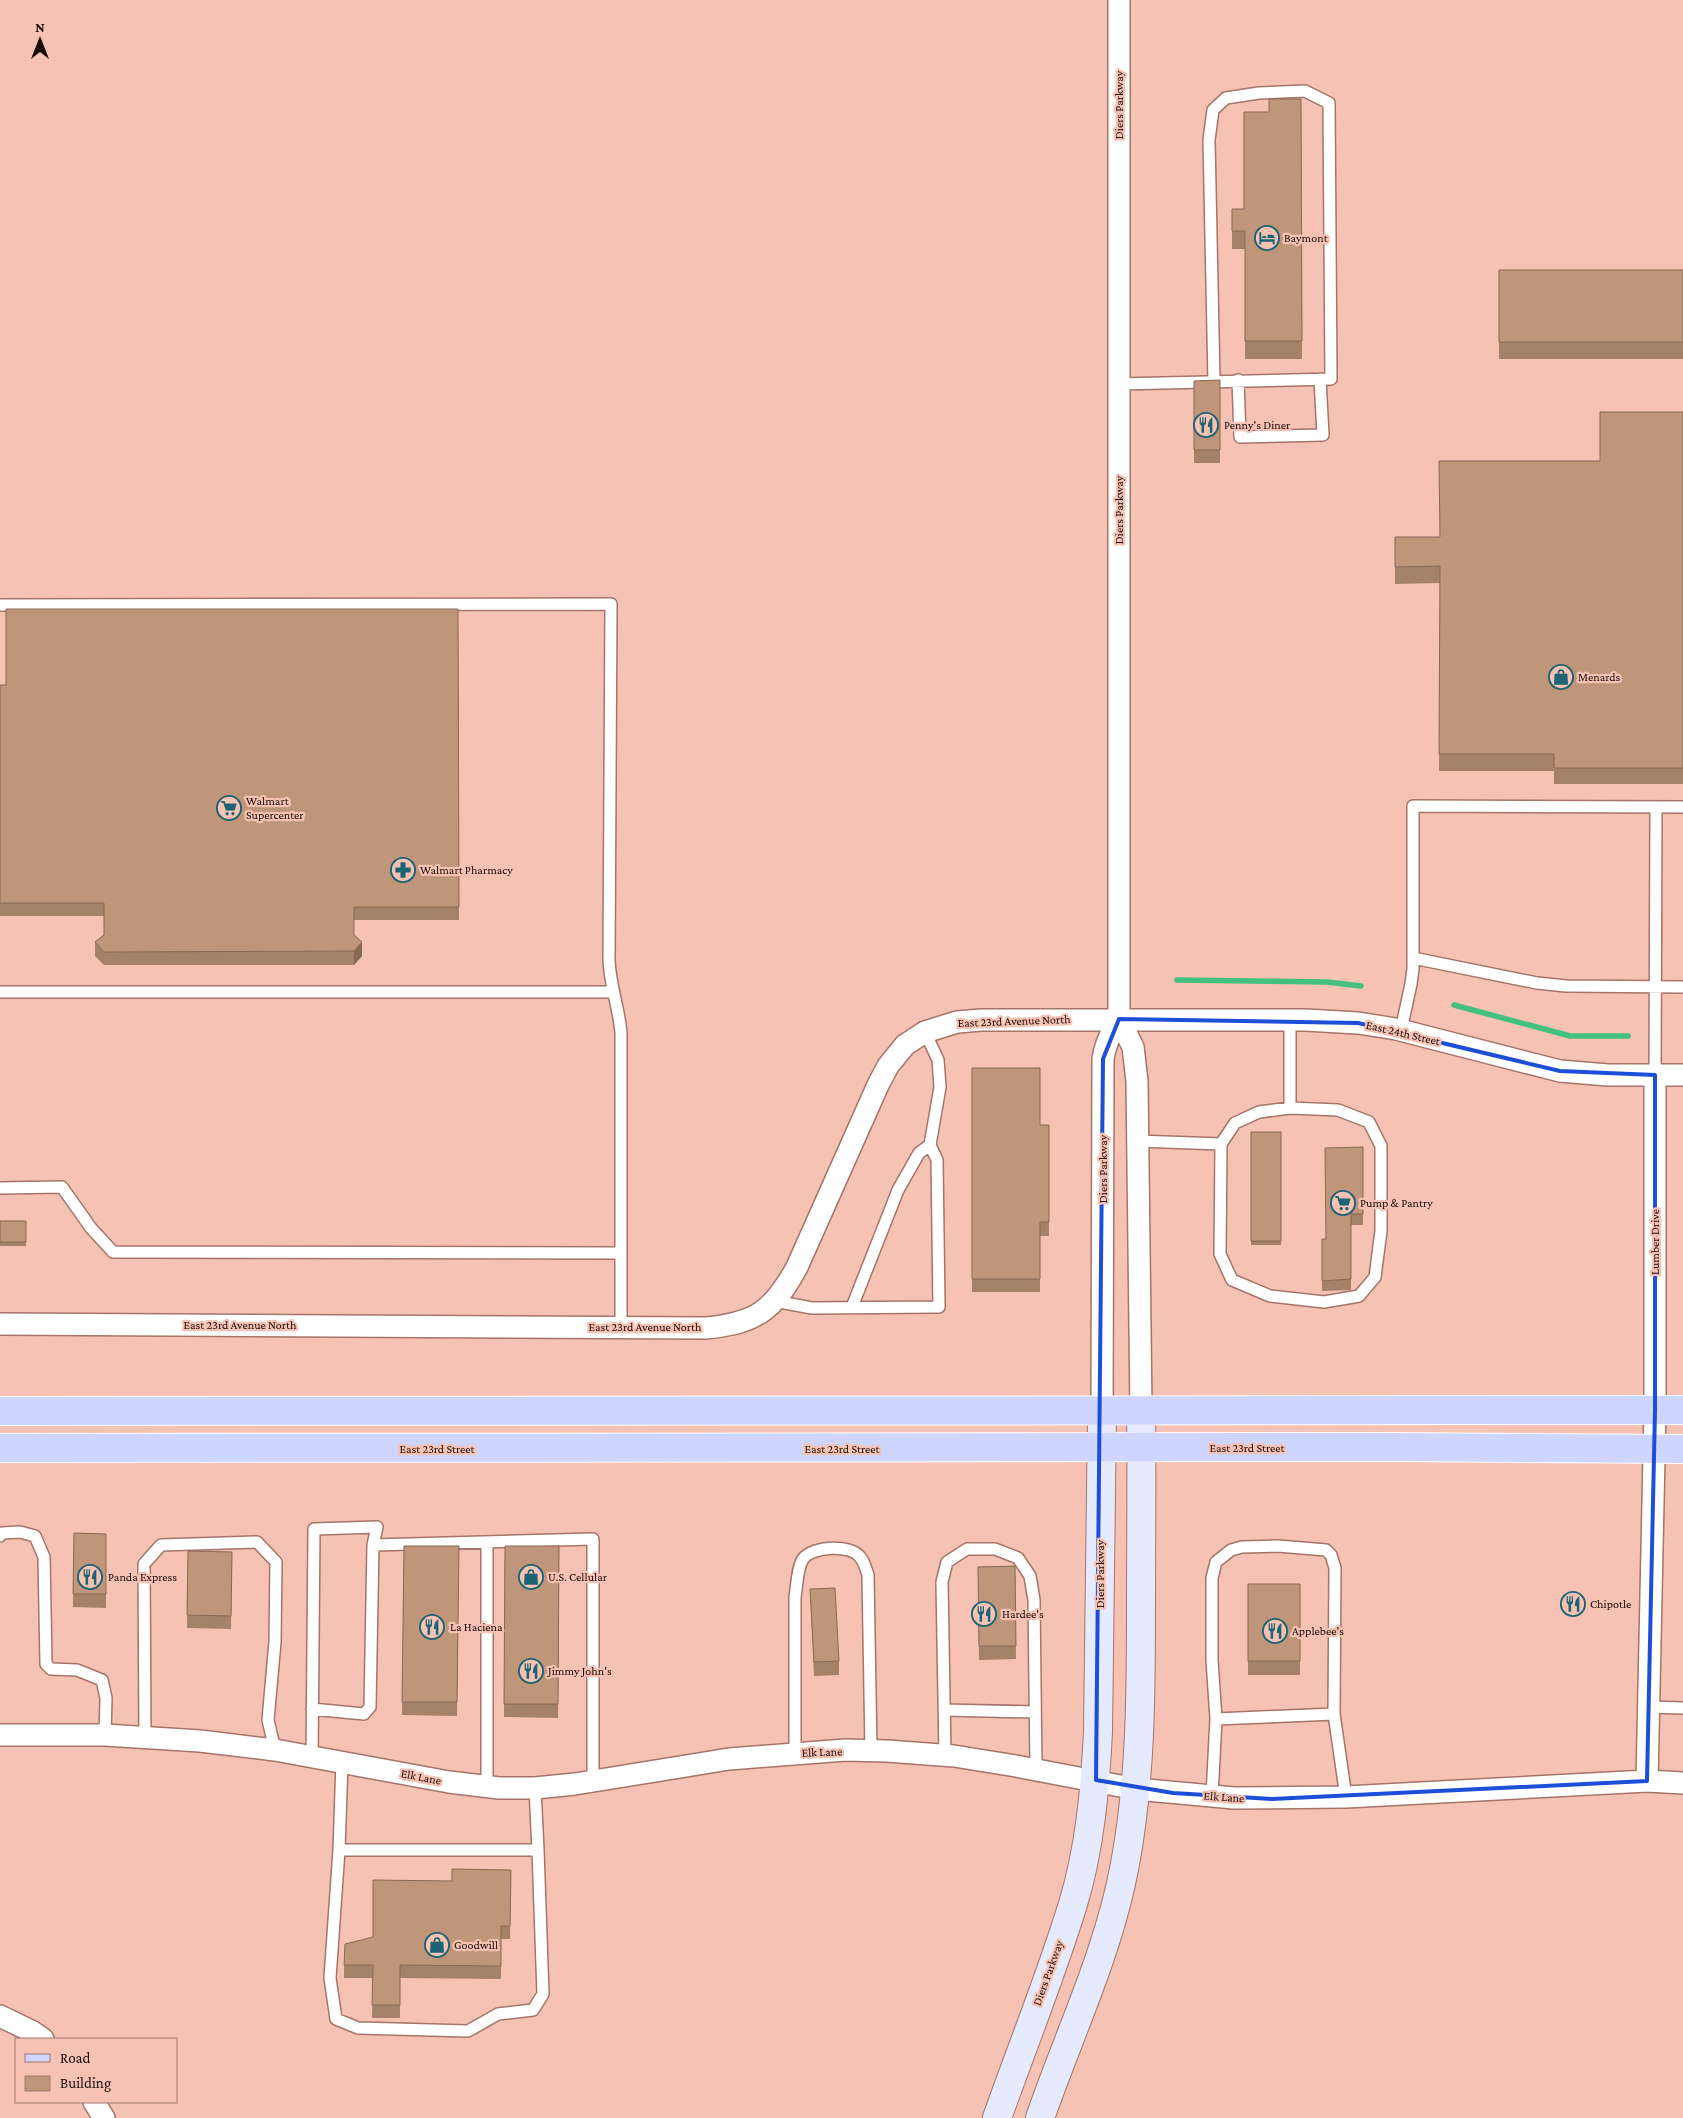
<svg xmlns="http://www.w3.org/2000/svg" width="1683" height="2118" viewBox="0 0 1683 2118" font-family="'Crimson Pro',serif">
<style>
.lines{fill:none;stroke-linecap:round;stroke-linejoin:round}
.stream{stroke:#42c17e;stroke-width:5.5}
.lane-casing{stroke:#a47568;stroke-width:14}
.street-casing{stroke:#a47568;stroke-width:24}
.secondary-casing{stroke:#a47568;stroke-width:30}
.primary-casing{stroke:#fff;stroke-width:30}
.lane{stroke:#fff;stroke-width:11}
.street{stroke:#fff;stroke-width:21}
.secondary{stroke:#e6eafe;stroke-width:28}
.primary{stroke:#ced5fe;stroke-width:28}
.wall{fill:#a48168}
.shaded-wall{fill:#866955}
.building{fill:#bf9679;stroke:#866955}
.marked{fill:none;stroke:#1d4ed8;stroke-width:4;stroke-linejoin:round}
.labels{text-anchor:middle;stroke-width:4.5;stroke-linejoin:round;paint-order:stroke}
.street-label{font-size:12px;fill:#1b0a06;stroke:#f6c2b3}
.poi-label{font-size:12px;fill:#1b0a06;stroke:#f6c2b3;text-anchor:start}
</style>
<rect width="100%" height="100%" fill="#f6c2b3"/>
<g class="lines">
<!-- stream -->
<path class="stream" d="M 1177,980 L 1327,982 L 1361,986
M 1454,1005 L 1570,1036 L 1628,1036"/>
<defs>
<path id="lane" d="M 1238,380 L 1240,437 L 1323,435 L 1320,379
M 1119,384 L 1331,379 L 1329,103 L 1305,91 L 1259,93 L 1226,98 L 1213,110 L 1209,140 L 1214,381
M 0,605 L 611,604 L 609,960 C 610,986 619,1008 621,1033 L 621,1327
M 1413,958 L 1537,983 L 1566,986 L 1683,987
M 0,992 L 612,992
M 1290,1020 L 1290,1108
M 1401,1030 L 1411,984 L 1413,969 L 1413,806 L 1683,807
M 1655,1075 L 1656,807
M 1137,1141 L 1221,1144 L 1220,1254 L 1232,1280 L 1270,1296 L 1324,1302 L 1359,1296 L 1375,1277 L 1381,1231 L 1381,1146 L 1369,1122 L 1338,1110 L 1290,1108 L 1259,1112 L 1235,1123 L 1221,1144
M 0,1188 L 62,1187 L 91,1228 L 113,1252 L 621,1253
M 774,1301 L 812,1308 L 939,1307 L 937,1160 L 930,1145 L 940,1087 L 938,1060 L 925,1032
M 852,1307 L 898,1190 L 919,1153 L 930,1145
M 0,1536 L 2,1533 L 20,1532 L 35,1536 L 44,1557 L 46,1664 L 51,1669 L 77,1670 L 102,1680 L 106,1698 L 105,1735
M 1648,1707 L 1683,1708
M 312,1709 L 364,1714 L 370,1707 L 373,1545
M 944,1710 L 1035,1712
M 1216,1719 L 1334,1714
M 145,1737 L 144,1564 L 161,1545 L 257,1542 L 276,1562 L 275,1642 L 268,1720 L 275,1750
M 795,1753 L 795,1597 C 797,1586 797,1568 803,1559 C 812,1546 851,1544 860,1557 C 864,1561 866,1569 868,1575 L 871,1751
M 945,1755 L 942,1582 L 947,1562 L 967,1549 L 995,1549 L 1018,1558 L 1030,1576 L 1034,1600 L 1036,1769
M 312,1757 L 314,1529 L 377,1527 L 373,1545 L 593,1539 L 593,1781
M 342,1762 L 339,1850 L 538,1850 L 535,1788
M 487,1787 L 487,1542
M 1212,1796 L 1216,1719 L 1212,1660 L 1212,1578 L 1216,1562 L 1231,1550 L 1242,1547 L 1278,1546 L 1326,1550 L 1331,1555 L 1335,1568 L 1334,1714 L 1346,1797
M 339,1850 L 330,1978 L 336,2019 L 358,2028 L 468,2031 L 498,2014 L 533,2010 L 543,1994 L 538,1850"/>
<path id="street" d="M 1119,1019 L 1133,1047 L 1137,1081 L 1141,1411
M 1655,1075 L 1655,1410 L 1647,1781 L 1683,1783
M 0,1324 L 706,1328 C 756,1323 773,1311 797,1267 L 878,1085 L 888,1066 L 905,1045 L 925,1032 L 957,1022 L 981,1020 L 1305,1020 L 1358,1023 L 1396,1029 L 1560,1071 L 1608,1075 L 1683,1075
M 1102,1412 L 1103,1059 C 1105,1044 1111,1032 1119,1019 L 1119,0
M 0,1735 L 105,1735 L 200,1741 L 275,1750 L 449,1782 L 499,1788 L 535,1788 L 575,1784 L 729,1759 L 845,1750 L 887,1751 L 954,1756 L 1016,1766 L 1136,1789 L 1234,1798 L 1346,1797 L 1647,1781
M 0,2016 L 33,2032 L 43,2039
M 94,2102 L 104,2118"/>
<path id="secondary" d="M 997,2118 C 1022,2047 1051,1976 1073,1904 C 1090,1848 1095,1789 1098,1732 L 1102,1412
M 1040,2118 C 1069,2034 1109,1952 1125,1864 C 1141,1778 1141,1691 1141,1604 C 1141,1540 1142,1476 1141,1411"/>
<path id="primary" d="M 0,1411 L 1683,1410
M 0,1448 L 1394,1447 L 1683,1449"/>
</defs>
<!-- lane casing -->
<use href="#lane" class="lane-casing"/>
<!-- street casing -->
<use href="#street" class="street-casing"/>
<!-- secondary casing -->
<use href="#secondary" class="secondary-casing"/>
<!-- primary casing -->
<use href="#primary" class="primary-casing"/>
<!-- lane -->
<use href="#lane" class="lane"/>
<!-- street -->
<use href="#street" class="street"/>
<!-- secondary -->
<use href="#secondary" class="secondary"/>
<!-- primary -->
<use href="#primary" class="primary"/>
</g>
<!-- wall -->
<path class="wall" d="M 1301,99 L 1302,359 L 1245,359 L 1245,249 L 1232,249 L 1232,209 L 1244,209 L 1269,112 Z
M 1499,270 L 1683,270 L 1683,359 L 1499,359 Z
M 1220,380 L 1220,463 L 1194,463 L 1194,381 Z
M 1683,412 L 1683,784 L 1554,784 L 1554,771 L 1439,771 L 1440,583 L 1395,584 L 1395,537 L 1440,537 L 1600,461 Z
M 458,609 L 459,920 L 354,920 L 354,935 L 362,956 L 354,965 L 104,965 L 95,956 L 95,942 L 104,935 L 104,916 L 0,916 L 0,685 L 6,685 Z
M 972,1068 L 1040,1125 L 1049,1125 L 1049,1236 L 1040,1236 L 1040,1292 L 972,1292 Z
M 1251,1132 L 1281,1132 L 1281,1245 L 1251,1245 Z
M 1363,1147 L 1363,1225 L 1351,1225 L 1351,1290 L 1322,1291 L 1322,1239 L 1325,1239 Z
M 0,1221 L 26,1221 L 26,1246 L 0,1246 Z
M 74,1533 L 106,1534 L 106,1608 L 73,1607 Z
M 404,1546 L 459,1546 L 457,1716 L 402,1715 Z
M 505,1546 L 559,1546 L 558,1718 L 504,1717 Z
M 188,1551 L 232,1552 L 231,1629 L 187,1628 Z
M 1015,1566 L 1016,1659 L 979,1660 L 978,1567 Z
M 1248,1584 L 1300,1584 L 1300,1675 L 1248,1675 Z
M 810,1589 L 839,1661 L 839,1675 L 814,1676 Z
M 511,1870 L 510,1939 L 501,1939 L 501,1979 L 400,1978 L 400,2018 L 372,2018 L 373,1978 L 344,1978 L 344,1965 L 373,1937 Z"/>
<!-- shaded-wall -->
<path class="shaded-wall" d="M 362,942 L 362,956 L 354,965 L 354,951 Z"/>
<!-- building -->
<path class="building" d="M 1269,99 L 1301,99 L 1302,341 L 1245,341 L 1245,231 L 1232,231 L 1232,209 L 1244,209 L 1244,112 L 1269,112 Z
M 1499,270 L 1683,270 L 1683,342 L 1499,342 Z
M 1220,380 L 1220,450 L 1194,450 L 1194,381 Z
M 1600,412 L 1683,412 L 1683,768 L 1554,768 L 1554,754 L 1439,754 L 1440,566 L 1395,567 L 1395,537 L 1440,537 L 1439,461 L 1600,461 Z
M 6,609 L 458,609 L 459,907 L 354,907 L 354,935 L 362,942 L 354,951 L 104,952 L 95,942 L 104,935 L 104,903 L 0,903 L 0,685 L 6,685 Z
M 972,1068 L 1040,1068 L 1040,1125 L 1049,1125 L 1049,1222 L 1040,1222 L 1040,1279 L 972,1279 Z
M 1251,1132 L 1281,1132 L 1281,1241 L 1251,1241 Z
M 1363,1147 L 1363,1214 L 1351,1214 L 1351,1279 L 1322,1281 L 1322,1239 L 1326,1239 L 1325,1148 Z
M 0,1221 L 26,1221 L 26,1242 L 0,1242 Z
M 74,1533 L 106,1534 L 106,1594 L 73,1594 Z
M 404,1546 L 459,1546 L 457,1702 L 402,1702 Z
M 505,1546 L 559,1546 L 558,1704 L 504,1704 Z
M 188,1551 L 232,1552 L 231,1616 L 187,1615 Z
M 1015,1566 L 1016,1646 L 979,1646 L 978,1567 Z
M 1248,1584 L 1300,1584 L 1300,1661 L 1248,1661 Z
M 835,1588 L 839,1661 L 814,1662 L 810,1589 Z
M 452,1869 L 511,1870 L 510,1926 L 501,1926 L 501,1966 L 400,1965 L 400,2005 L 372,2005 L 373,1965 L 344,1965 L 345,1944 L 373,1937 L 373,1880 L 452,1881 Z"/>
<!-- marked area -->
<path class="marked" d="M 1119,1019 L 1358,1023 L 1560,1071 L 1655,1075 L 1655,1410 L 1647,1781 L 1272,1799 L 1173,1793 L 1096,1780 L 1103,1059 Z"/>
<!-- icons -->
<defs>
<symbol id="hotel-ring" viewBox="-11 -11 22 22"><circle r="9.5" fill="#f6c2b3" stroke="#1c6373" stroke-width="1.5"/><path d="M-6-4.5h1.5V1H6V5H4.5V3h-9V5H-6ZM-4 0a1.8 1.8 0 1 1 3.6 0ZM.5 0V-2.5h3Q6-2.5 6 0Z" fill="#1c6373"/></symbol>
<symbol id="restaurant-ring" viewBox="-11 -11 22 22"><circle r="9.5" fill="#f6c2b3" stroke="#1c6373" stroke-width="1.5"/><path d="M-5-6h1v4h1v-4h1v4h1v-4h1v5L-1.5 .5V6h-2V.5L-5-1ZM5-6V6H3V1.5H1.5Q1.5-4 5-6Z" fill="#1c6373"/></symbol>
<symbol id="shop-ring" viewBox="-11 -11 22 22"><circle r="9.5" fill="#f6c2b3" stroke="#1c6373" stroke-width="1.5"/><path d="M-5-2.5h2.3a2.7 3.5 0 0 1 5.4 0H5L5.5 6h-11ZM-1.5-2.5h3a1.5 2.3 0 0 0-3 0Z" fill="#1c6373"/></symbol>
<symbol id="supermarket-ring" viewBox="-11 -11 22 22"><circle r="9.5" fill="#f6c2b3" stroke="#1c6373" stroke-width="1.5"/><path d="M-6-5.5h2.5l.6 2H6L4.5 2H-2.5L-4.4-4H-6ZM-1.5 3.2a1.3 1.3 0 1 0 .1 0ZM3 3.2a1.3 1.3 0 1 0 .1 0Z" fill="#1c6373"/></symbol>
<symbol id="pharmacy-ring" viewBox="-11 -11 22 22"><circle r="9.5" fill="#f6c2b3" stroke="#1c6373" stroke-width="1.5"/><path d="M-2-6h4v4h4v4h-4v4h-4v-4h-4v-4h4Z" fill="#1c6373"/></symbol>
</defs>
<g fill-rule="evenodd">
<use href="#hotel-ring" x="1253" y="224" width="28" height="28"/>
<use href="#restaurant-ring" x="1192" y="411" width="28" height="28"/>
<use href="#shop-ring" x="1547" y="663" width="28" height="28"/>
<use href="#supermarket-ring" x="215" y="794" width="28" height="28"/>
<use href="#pharmacy-ring" x="389" y="856" width="28" height="28"/>
<use href="#supermarket-ring" x="1329" y="1189" width="28" height="28"/>
<use href="#restaurant-ring" x="76" y="1563" width="28" height="28"/>
<use href="#shop-ring" x="517" y="1563" width="28" height="28"/>
<use href="#restaurant-ring" x="1559" y="1590" width="28" height="28"/>
<use href="#restaurant-ring" x="970" y="1600" width="28" height="28"/>
<use href="#restaurant-ring" x="418" y="1613" width="28" height="28"/>
<use href="#restaurant-ring" x="1261" y="1617" width="28" height="28"/>
<use href="#restaurant-ring" x="517" y="1657" width="28" height="28"/>
<use href="#shop-ring" x="423" y="1931" width="28" height="28"/>
</g>
<g class="labels">
<!-- street labels -->
<g class="street-label">
<text transform="translate(1119 105) rotate(-90)" y="4">Diers Parkway</text>
<text transform="translate(1119 510) rotate(-90)" y="4">Diers Parkway</text>
<text transform="translate(1014 1021) rotate(-2)" y="4">East 23rd Avenue North</text>
<text transform="translate(1403 1033) rotate(13)" y="4">East 24th Street</text>
<text transform="translate(1103 1169) rotate(-90)" y="4">Diers Parkway</text>
<text transform="translate(1655 1242) rotate(-90)" y="4">Lumber Drive</text>
<text x="240" y="1329">East 23rd Avenue North</text>
<text x="645" y="1331">East 23rd Avenue North</text>
<text x="1247" y="1452">East 23rd Street</text>
<text x="437" y="1453">East 23rd Street</text>
<text x="842" y="1453">East 23rd Street</text>
<text transform="translate(1100 1574) rotate(-90)" y="4">Diers Parkway</text>
<text transform="translate(822 1752) rotate(-2)" y="4">Elk Lane</text>
<text transform="translate(421 1777) rotate(11)" y="4">Elk Lane</text>
<text transform="translate(1224 1797) rotate(4)" y="4">Elk Lane</text>
<text transform="translate(1048 1973) rotate(-70)" y="4">Diers Parkway</text>
</g>
<!-- poi labels -->
<g class="poi-label">
<text x="1284" y="242">Baymont</text>
<text x="1224" y="429">Penny's Diner</text>
<text x="1578" y="681">Menards</text>
<text x="246" y="805">Walmart<tspan x="246" dy="14">Supercenter</tspan></text>
<text x="420" y="874">Walmart Pharmacy</text>
<text x="1360" y="1207">Pump &amp; Pantry</text>
<text x="108" y="1581">Panda Express</text>
<text x="548" y="1581">U.S. Cellular</text>
<text x="1590" y="1608">Chipotle</text>
<text x="1002" y="1618">Hardee's</text>
<text x="450" y="1631">La Haciena</text>
<text x="1292" y="1635">Applebee's</text>
<text x="548" y="1675">Jimmy John's</text>
<text x="454" y="1949">Goodwill</text>
</g>
</g>
<!-- legend -->
<rect x="15" y="2038" width="162" height="65" fill="#f6c2b3" stroke="#9e786e"/>
<rect x="25" y="2054" width="25" height="8" fill="#ced5fe" stroke="#9e786e"/>
<text x="60" y="2063" font-size="15" fill="#1b0a06">Road</text>
<rect x="25" y="2076" width="25" height="15" fill="#bf9679" stroke="#9e786e"/>
<text x="60" y="2088" font-size="15" fill="#1b0a06">Building</text>
<!-- north arrow -->
<g transform="translate(40 40)" stroke="#f6c2b3" stroke-width="4" paint-order="stroke">
<path d="M0-4L9 19L0 12L-9 19Z" fill="#1b0a06"/>
<text y="-8" font-size="14" font-weight="bold" text-anchor="middle" fill="#1b0a06">N</text>
</g>
</svg>
